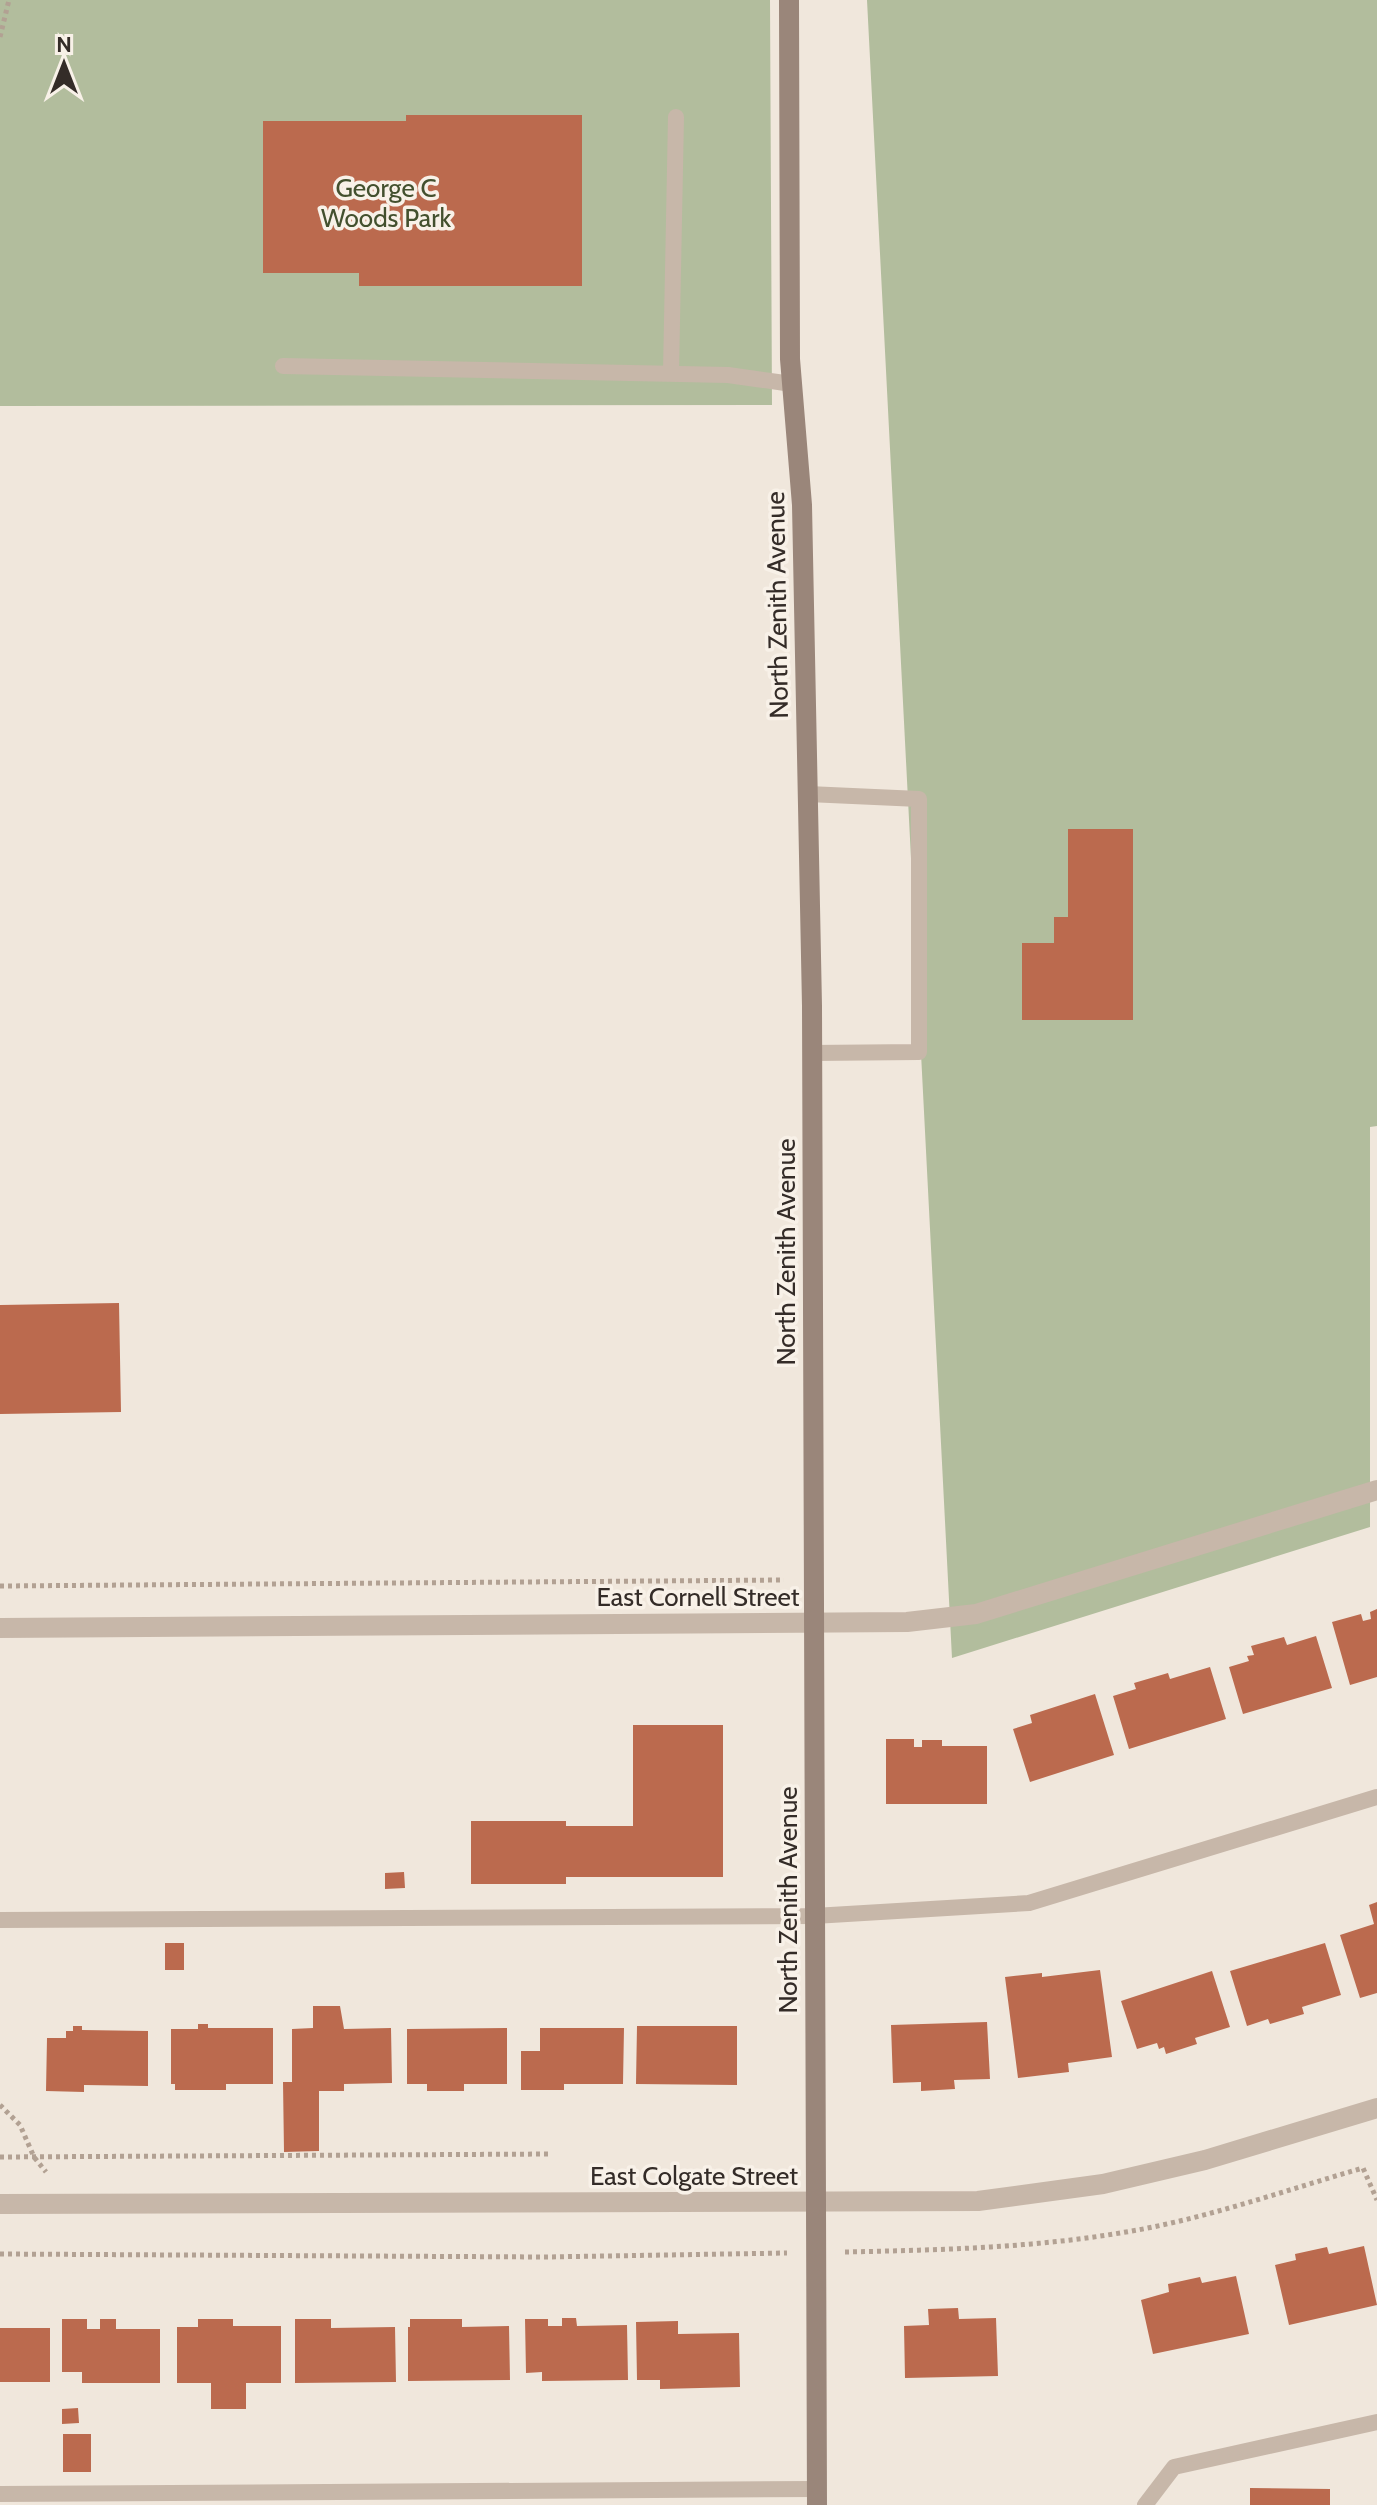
<svg xmlns="http://www.w3.org/2000/svg" width="1377" height="2505" viewBox="0 0 1377 2505" font-family="Cabin,sans-serif">
<style>
.green{fill:#b2bd9d}
.building{fill:#bb6a4e}
.lines{fill:none;stroke-linecap:round;stroke-linejoin:round}
.path{stroke:#b2a193;stroke-width:5;stroke-dasharray:4 4;stroke-linecap:butt}
.lane{stroke:#c7b7a9;stroke-width:16}
.street{stroke:#c7b7a9;stroke-width:20}
.secondary{stroke:#9a867a;stroke-width:20}
.labels{text-anchor:middle;stroke-width:7;stroke-linejoin:round;paint-order:stroke}
.park-label{font-size:26px;fill:#43502e;stroke:#f8f1e8}
.street-label{font-size:26px;fill:#342c28;stroke:#f8f1e8}
</style>
<rect width="100%" height="100%" fill="#f0e7dc"/>
<!-- green -->
<path class="green" d="M 0,0 L 770,0 L 772,405 L 0,406 Z
M 867,0 L 1377,0 L 1377,1126 L 1370,1127 L 1370,1527 L 952,1658 Z"/>
<!-- building -->
<path class="building" d="M 406,115 L 582,115 L 582,286 L 359,286 L 359,273 L 263,273 L 263,121 L 406,121 Z
M 1068,829 L 1133,829 L 1133,1020 L 1022,1020 L 1022,943 L 1054,943 L 1054,917 L 1068,917 Z
M 119,1303 L 121,1412 L 0,1414 L 0,1305 Z
M 1377,1609 L 1377,1677 L 1350,1685 L 1332,1622 L 1361,1614 L 1363,1621 L 1371,1619 L 1370,1612 Z
M 1316,1636 L 1332,1688 L 1243,1714 L 1229,1667 L 1249,1661 L 1247,1656 L 1254,1655 L 1251,1646 L 1284,1637 L 1287,1645 Z
M 1210,1667 L 1226,1719 L 1129,1749 L 1113,1696 L 1136,1689 L 1134,1683 L 1168,1673 L 1170,1679 Z
M 1095,1694 L 1114,1755 L 1030,1782 L 1013,1729 L 1032,1723 L 1030,1715 Z
M 633,1725 L 723,1725 L 723,1877 L 566,1877 L 566,1884 L 471,1884 L 471,1821 L 566,1821 L 566,1826 L 633,1826 Z
M 886,1739 L 914,1739 L 914,1747 L 922,1747 L 922,1740 L 942,1740 L 942,1746 L 987,1746 L 987,1804 L 886,1804 Z
M 404,1872 L 405,1888 L 385,1889 L 385,1873 Z
M 1377,1902 L 1377,1993 L 1360,1998 L 1340,1935 L 1374,1924 L 1369,1905 Z
M 165,1943 L 184,1943 L 184,1970 L 165,1970 Z
M 1325,1943 L 1341,1995 L 1302,2007 L 1304,2014 L 1270,2024 L 1268,2019 L 1247,2026 L 1230,1971 Z
M 1100,1970 L 1112,2057 L 1068,2063 L 1069,2072 L 1018,2078 L 1005,1977 L 1042,1973 L 1042,1977 Z
M 1212,1971 L 1230,2027 L 1195,2038 L 1197,2044 L 1166,2054 L 1164,2047 L 1159,2049 L 1157,2043 L 1137,2049 L 1121,2001 Z
M 313,2006 L 340,2006 L 344,2029 L 391,2028 L 392,2083 L 344,2084 L 344,2091 L 319,2091 L 319,2151 L 284,2152 L 283,2082 L 292,2082 L 292,2029 L 313,2028 Z
M 987,2022 L 990,2079 L 954,2080 L 955,2089 L 921,2091 L 921,2082 L 893,2083 L 891,2025 Z
M 198,2024 L 208,2024 L 208,2028 L 273,2028 L 273,2084 L 226,2084 L 226,2090 L 175,2090 L 175,2084 L 171,2084 L 171,2029 L 198,2029 Z
M 73,2026 L 82,2026 L 82,2030 L 148,2031 L 148,2086 L 84,2085 L 84,2092 L 46,2091 L 47,2038 L 66,2038 L 66,2031 L 73,2031 Z
M 637,2026 L 737,2026 L 737,2085 L 636,2084 Z
M 507,2028 L 507,2084 L 464,2084 L 464,2091 L 427,2091 L 427,2084 L 407,2084 L 407,2029 Z
M 540,2028 L 624,2028 L 623,2084 L 564,2084 L 564,2090 L 521,2090 L 521,2051 L 540,2051 Z
M 1364,2246 L 1377,2305 L 1289,2325 L 1275,2265 L 1296,2260 L 1295,2254 L 1327,2247 L 1329,2254 Z
M 1236,2276 L 1249,2334 L 1153,2354 L 1141,2300 L 1169,2292 L 1168,2284 L 1200,2277 L 1202,2283 Z
M 958,2308 L 959,2319 L 996,2318 L 998,2376 L 905,2378 L 904,2326 L 929,2325 L 928,2309 Z
M 562,2318 L 576,2318 L 577,2326 L 627,2325 L 628,2380 L 542,2381 L 542,2372 L 526,2373 L 525,2319 L 548,2319 L 548,2326 L 562,2326 Z
M 62,2319 L 87,2319 L 87,2329 L 100,2329 L 100,2319 L 116,2319 L 116,2329 L 160,2329 L 160,2383 L 82,2383 L 82,2372 L 62,2372 Z
M 198,2319 L 233,2319 L 233,2326 L 281,2326 L 281,2383 L 246,2383 L 246,2409 L 211,2409 L 211,2383 L 177,2383 L 177,2327 L 198,2327 Z
M 295,2319 L 331,2319 L 331,2328 L 395,2327 L 396,2382 L 295,2383 Z
M 410,2319 L 462,2319 L 462,2327 L 509,2326 L 510,2380 L 408,2381 L 408,2327 L 410,2327 Z
M 678,2321 L 678,2334 L 739,2333 L 740,2387 L 660,2389 L 660,2380 L 637,2380 L 636,2322 Z
M 0,2328 L 50,2328 L 50,2382 L 0,2382 Z
M 78,2408 L 79,2423 L 62,2424 L 62,2409 Z
M 63,2434 L 91,2434 L 91,2472 L 63,2472 Z
M 1250,2488 L 1330,2489 L 1330,2505 L 1250,2505 Z"/>
<g class="lines">
<!-- path -->
<path class="path" d="M 0,37 L 9,0
M 0,1586 L 784,1580
M 0,2105 L 20,2125 L 34,2157 L 46,2172
M 0,2157 L 551,2154
M 845,2252 C 939,2250 1033,2248 1126,2232 C 1205,2219 1286,2190 1363,2168 L 1377,2200
M 0,2254 L 545,2257 L 787,2253"/>
<!-- lane -->
<path class="lane" d="M 283,366 L 728,375 L 792,384
M 671,373 L 676,117
M 808,794 L 919,799 L 919,1052 L 811,1053
M 0,1920 L 814,1916 L 1029,1903 L 1377,1797
M 0,2494 L 816,2489
M 1145,2505 L 1174,2467 L 1377,2422"/>
<!-- street -->
<path class="street" d="M 0,1628 L 907,1622 L 976,1614 L 1377,1490
M 0,2204 L 978,2201 L 1103,2184 L 1205,2160 L 1377,2108"/>
<!-- secondary -->
<path class="secondary" d="M 789,0 L 790,359 L 802,505 L 812,1006 L 817,2505"/>
</g>
<g class="labels">
<!-- park labels -->
<g class="park-label">
<text x="386" y="197">George C<tspan x="386" dy="30">Woods Park</tspan></text>
</g>
<!-- street labels -->
<g class="street-label">
<text transform="translate(777 605) rotate(-91)" y="9">North Zenith Avenue</text>
<text transform="translate(786 1252) rotate(-90)" y="9">North Zenith Avenue</text>
<text x="698" y="1606">East Cornell Street</text>
<text transform="translate(788 1900) rotate(-90)" y="9">North Zenith Avenue</text>
<text x="694" y="2185">East Colgate Street</text>
</g>
</g>
<!-- north arrow -->
<g transform="translate(64 64)" stroke="#f8f1e8" stroke-width="6" paint-order="stroke">
<path d="M0-6L14 30L0 20L-14 30Z" fill="#342c28"/>
<text y="-12" font-size="22" font-weight="bold" text-anchor="middle" fill="#342c28">N</text>
</g>
</svg>
